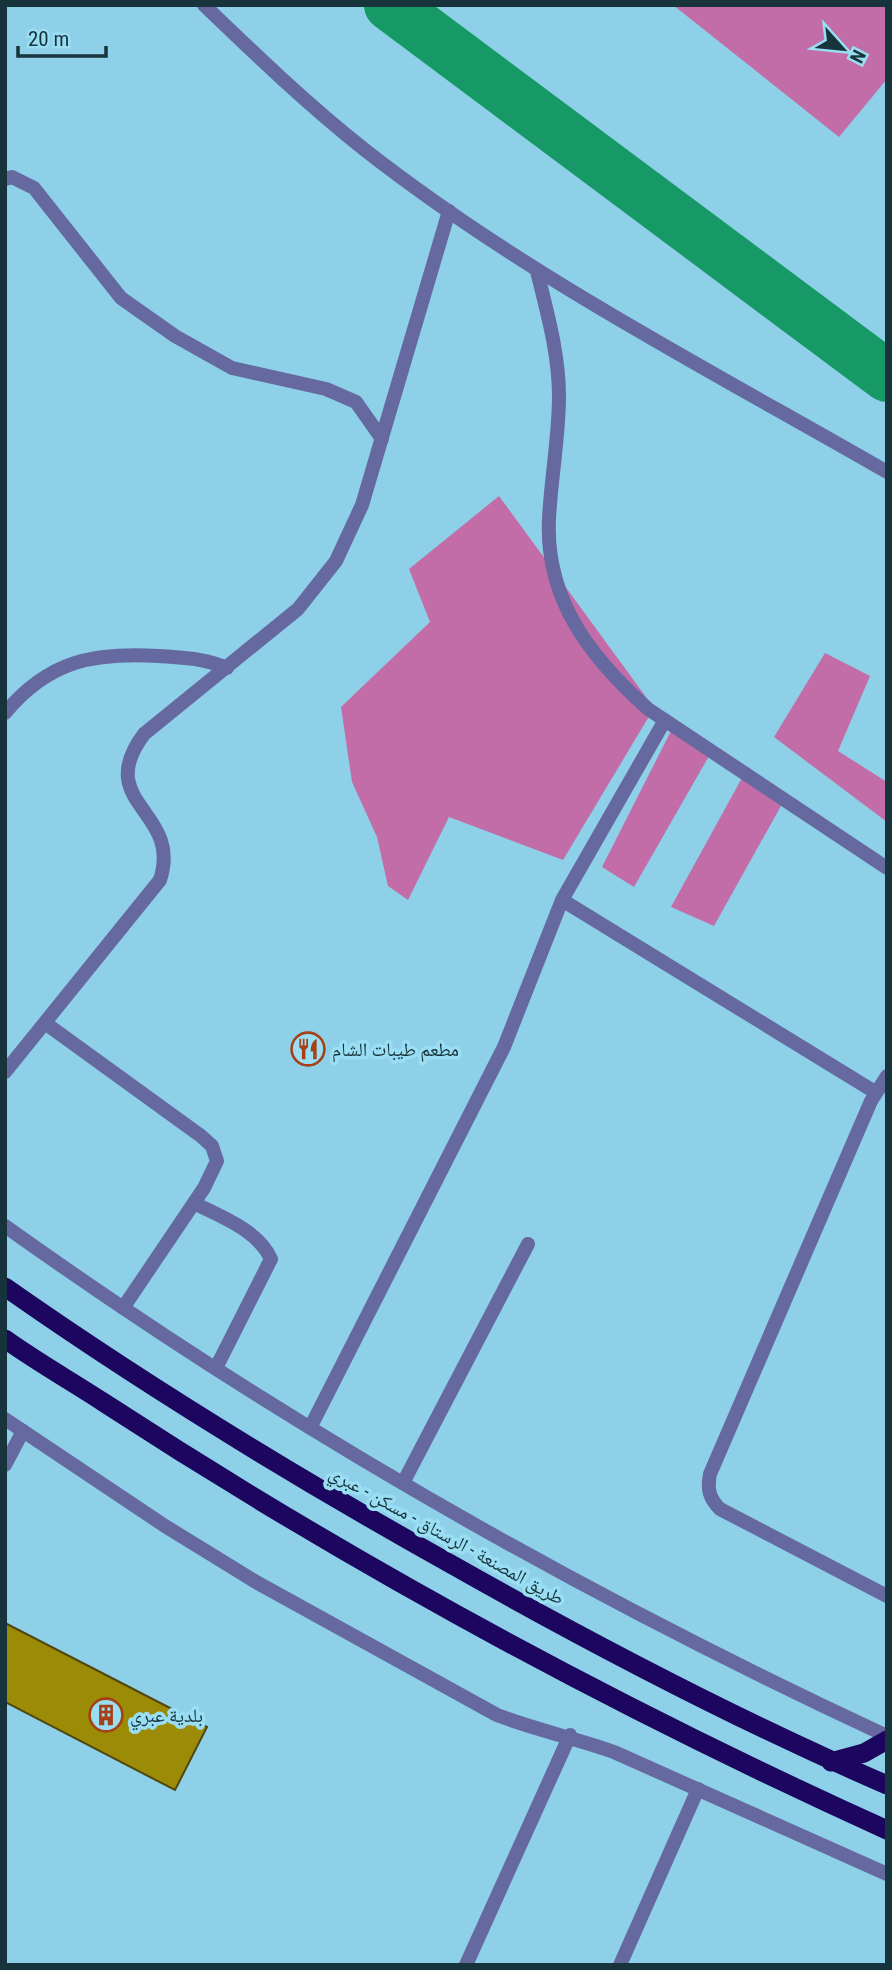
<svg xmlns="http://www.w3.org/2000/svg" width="892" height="1970" viewBox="0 0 892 1970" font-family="'Roboto Condensed','Noto Naskh Arabic',sans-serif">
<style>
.forest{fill:#c36da8}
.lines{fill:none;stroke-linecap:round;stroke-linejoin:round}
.river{stroke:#179967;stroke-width:52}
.building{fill:#9c8b06;stroke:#50480f;stroke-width:2}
.service{stroke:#6669a0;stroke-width:14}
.minor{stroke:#6669a0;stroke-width:14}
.tertiary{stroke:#6669a0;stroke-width:14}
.trunk{stroke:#1c065f;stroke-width:19}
.labels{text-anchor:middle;stroke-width:7;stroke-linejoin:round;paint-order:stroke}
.poi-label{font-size:19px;fill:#17333b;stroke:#9adef4;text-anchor:start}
.street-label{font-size:19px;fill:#17333b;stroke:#9adef4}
</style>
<rect width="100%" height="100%" fill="#8dd0e7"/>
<!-- forest -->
<path class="forest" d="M 673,5 L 887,5 L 887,79 L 839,137 Z
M 499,496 L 654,708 L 563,860 L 449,817 L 408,900 L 388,886 L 377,837 L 352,782 L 341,707 L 430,622 L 409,569 Z
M 825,653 L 870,676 L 838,751 L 887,782 L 887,822 L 774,737 Z
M 673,727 L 713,749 L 634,887 L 602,867 Z
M 743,776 L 782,804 L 714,926 L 671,907 Z"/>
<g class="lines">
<!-- river -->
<path class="river" d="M 390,5 L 887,376"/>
</g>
<!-- building -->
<path class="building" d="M 5,1623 L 207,1727 L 175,1790 L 5,1702 Z"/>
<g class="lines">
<!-- service -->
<path class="service" d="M 5,1465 L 23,1431"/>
<!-- minor -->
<path class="minor" d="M 5,179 L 12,177 L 34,188 L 121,298 L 175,336 L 232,368 L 326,389 L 356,402 L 382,439
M 537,271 C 547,312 559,354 559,396 C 559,437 551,478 549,519 C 545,600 591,658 648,709 L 887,868
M 5,713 C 49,660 95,652 159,656 C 183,658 205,658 227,668
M 562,900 L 875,1092
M 45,1023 L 201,1136 L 212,1146 L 217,1161 L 204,1188 L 123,1308
M 5,1072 L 160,880 C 183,810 92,804 144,734 L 298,609 L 336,561 L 362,505 L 449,211
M 887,1076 L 871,1101 L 710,1474 C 707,1489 709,1498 720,1509 L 887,1596
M 194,1203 C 221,1217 258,1230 271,1259 L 216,1368
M 311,1426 L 504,1047 L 562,900 L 665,720
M 403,1483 L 528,1244
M 620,1965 L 698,1789"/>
<!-- tertiary -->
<path class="tertiary" d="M 204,5 C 256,55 308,105 365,150 C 526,276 710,370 887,472
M 5,1226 C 282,1424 579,1593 887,1736
M 5,1419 L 165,1526 L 256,1582 L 497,1715 C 536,1730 575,1738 614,1752 L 887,1874
M 466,1965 L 570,1735"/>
<!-- trunk -->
<path class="trunk" d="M 5,1287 C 149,1388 297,1478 449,1563 C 592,1644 737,1720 887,1785
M 5,1339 C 37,1362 71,1381 103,1402 C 353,1565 615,1707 887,1830
M 831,1762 L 864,1753 L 887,1740"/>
</g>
<!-- icons -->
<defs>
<symbol id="restaurant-ring" viewBox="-11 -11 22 22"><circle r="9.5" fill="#9adef4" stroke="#a64116" stroke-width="1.5"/><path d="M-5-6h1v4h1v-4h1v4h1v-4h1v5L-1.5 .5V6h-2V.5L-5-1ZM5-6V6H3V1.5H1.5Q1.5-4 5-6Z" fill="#a64116"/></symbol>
<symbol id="building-ring" viewBox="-11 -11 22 22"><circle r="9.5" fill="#9adef4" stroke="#a64116" stroke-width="1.5"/><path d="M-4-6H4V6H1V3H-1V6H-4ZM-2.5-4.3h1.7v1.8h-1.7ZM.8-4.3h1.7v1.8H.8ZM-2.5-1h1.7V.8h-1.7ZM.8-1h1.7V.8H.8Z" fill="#a64116"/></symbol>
</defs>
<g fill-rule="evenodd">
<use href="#restaurant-ring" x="289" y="1030" width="38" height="38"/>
<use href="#building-ring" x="87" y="1696" width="38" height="38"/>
</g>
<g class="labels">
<!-- poi labels -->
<g class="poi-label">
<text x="332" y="1056">مطعم طيبات الشام</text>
<text x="130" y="1722">بلدية عبري</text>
</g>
<!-- street labels -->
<g class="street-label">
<text transform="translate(447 1535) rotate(29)" y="7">طريق المصنعة - الرستاق - مسكن - عبري</text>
</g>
</g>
<!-- border -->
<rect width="892" height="1970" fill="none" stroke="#17333b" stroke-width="14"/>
<!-- north arrow -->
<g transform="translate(843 49) rotate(117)" stroke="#9adef4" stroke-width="5" paint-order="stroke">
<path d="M0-5L12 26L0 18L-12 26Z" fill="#17333b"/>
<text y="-10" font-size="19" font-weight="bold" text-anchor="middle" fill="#17333b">N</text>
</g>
<!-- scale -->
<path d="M18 46v10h88v-10" fill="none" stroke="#17333b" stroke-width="3.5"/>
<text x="28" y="46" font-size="21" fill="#17333b" stroke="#9adef4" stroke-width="5" paint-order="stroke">20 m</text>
</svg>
